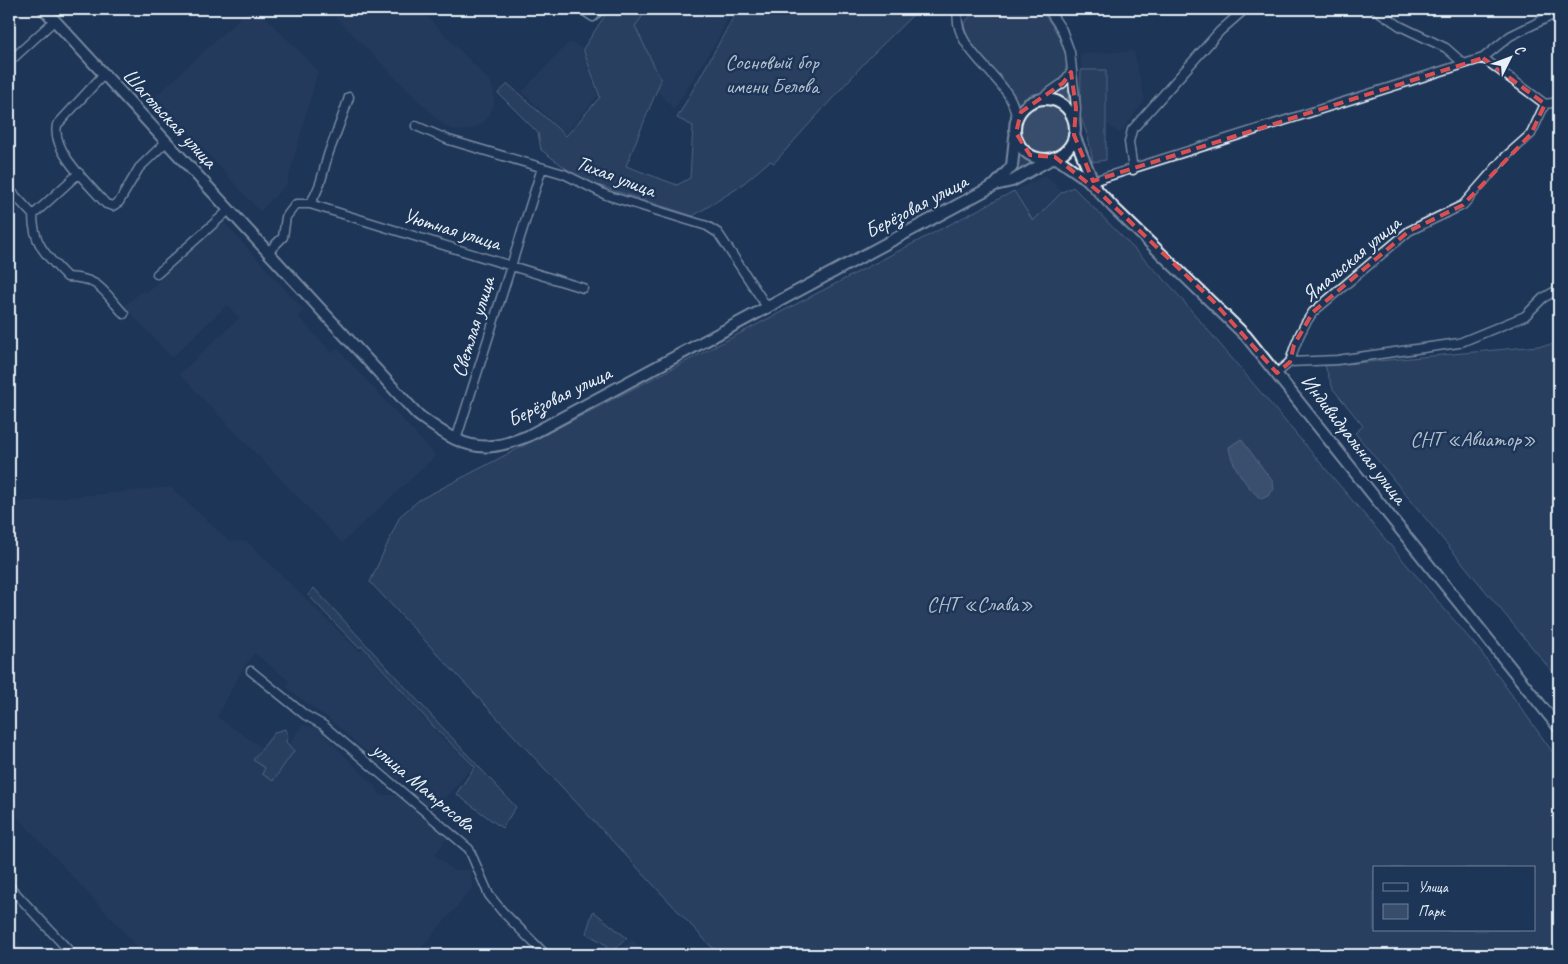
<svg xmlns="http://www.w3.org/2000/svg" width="1568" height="964" viewBox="0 0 1568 964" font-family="Caveat,sans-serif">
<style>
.built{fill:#2a4162}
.green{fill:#374d6c;stroke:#909fb2;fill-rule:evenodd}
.water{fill:#5d7089;stroke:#95a4b5}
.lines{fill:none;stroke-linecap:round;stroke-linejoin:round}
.minor-casing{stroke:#e8f1f8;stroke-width:11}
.major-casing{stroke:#e8f1f8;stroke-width:14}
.minor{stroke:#1d3557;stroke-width:8}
.major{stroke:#1d3557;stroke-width:10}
.marked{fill:none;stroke:#da5052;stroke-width:4;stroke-dasharray:10 6;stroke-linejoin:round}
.labels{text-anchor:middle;stroke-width:5;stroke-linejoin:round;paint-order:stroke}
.park-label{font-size:21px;fill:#b3c0ce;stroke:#1d3557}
.street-label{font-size:21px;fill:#e8f1f8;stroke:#1d3557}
</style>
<rect width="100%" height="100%" fill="#1d3557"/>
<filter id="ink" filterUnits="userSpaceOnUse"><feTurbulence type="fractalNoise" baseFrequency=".02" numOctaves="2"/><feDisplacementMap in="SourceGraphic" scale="10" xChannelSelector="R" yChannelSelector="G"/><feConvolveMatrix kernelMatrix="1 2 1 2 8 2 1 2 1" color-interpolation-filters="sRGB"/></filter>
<g filter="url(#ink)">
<!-- built -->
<path class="built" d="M 249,9 L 258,9 L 318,71 L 287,184 L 260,212 L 156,96 Z
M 327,9 L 420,9 L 491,82 L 494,93 L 494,104 L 490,115 L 482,124 L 472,129 L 462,131 L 450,129 L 441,123 Z
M 629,9 L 732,9 L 718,39 L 674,110 L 606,33 Z
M 569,42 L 581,47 L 598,96 L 565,134 L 522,92 Z
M 1134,51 L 1145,100 L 1120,134 L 1085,107 L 1080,54 Z
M 1045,175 L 1062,192 L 1032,221 L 1014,191 Z
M 224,222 L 304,310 L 298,316 L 332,353 L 337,348 L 436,456 L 342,543 L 179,374 L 239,318 L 227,305 L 172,358 L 124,306 L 143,290 L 146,292 L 184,258 L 181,255 L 213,227 Z
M 171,487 L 229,541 L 247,541 L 359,651 L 363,649 L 433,729 L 473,767 L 432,812 L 412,794 L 402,777 L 398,780 L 326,716 L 317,711 L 286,687 L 289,681 L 254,653 L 240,674 L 217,717 L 279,759 L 302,725 L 317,728 L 376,787 L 380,795 L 398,795 L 448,836 L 435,855 L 454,871 L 470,869 L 473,888 L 417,953 L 419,955 L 145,955 L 9,808 L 9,503 Z
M 9,931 L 30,955 L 9,955 Z
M 632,939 L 647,955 L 614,955 Z"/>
<!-- green -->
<path class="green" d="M 609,9 L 648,9 L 635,26 L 661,80 L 626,166 L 677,185 L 690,178 L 693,126 L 677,118 L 737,11 L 735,9 L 919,9 L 869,58 L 774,163 L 770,161 L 738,188 L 693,216 L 582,180 L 541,150 L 538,133 L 498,93 L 508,84 L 566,136 L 600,97 L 583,49 Z
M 980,9 L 1040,9 C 1056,30 1082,65 1054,86 C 1044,94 1030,98 1019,104 C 1010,91 966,41 964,33 C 962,21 971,15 980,9 Z
M 1081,70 L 1106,70 L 1106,160 L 1093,162 L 1088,137 L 1080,115 Z
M 1069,79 L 1068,102 L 1060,96 L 1050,93 Z
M1020 130a25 25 0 1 1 50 0a25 25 0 1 1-50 0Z
M 1017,154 L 1034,163 L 1010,176 Z
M 1073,187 L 1168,283 L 1481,652 L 1559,761 L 1559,955 L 719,955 L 370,582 L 400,516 L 419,500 L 1014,191 L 1033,221 L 1062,192 ZM 1374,868 L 1534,868 L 1534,930 L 1374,930 Z
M 1559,344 L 1559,680 L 1355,433 L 1363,426 L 1333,389 L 1325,366 Z
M 314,588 L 516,807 L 502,828 L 456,794 L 475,767 L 432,725 L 363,647 L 358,647 L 308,595 Z
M 285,729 L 288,736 L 286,742 L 294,751 L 273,781 L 262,774 L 265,768 L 253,760 L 275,732 Z
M 593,911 L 627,938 L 609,955 L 598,955 L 608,946 L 586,933 Z"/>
<!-- water -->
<path class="water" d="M 1241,439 L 1273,482 L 1274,489 L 1268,496 L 1261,499 C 1248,489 1230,463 1229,447 Z"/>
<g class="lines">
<defs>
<path id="minor" d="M 581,9 L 593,17 L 601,9
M 958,9 C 952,46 994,69 1010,98 C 1014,105 1015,112 1017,120
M 1048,9 L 1062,30 L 1070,52 L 1076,108 L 1075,125
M 1375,9 L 1400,26 L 1446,48 L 1464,64
M 1483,58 L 1545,104
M 9,62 L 55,20
M 104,74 L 57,125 C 51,151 90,185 106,204 L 113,206 L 119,202 L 139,168 L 166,142
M 1037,101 L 1063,83 L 1071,72
M 1559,102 L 1545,104 L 1531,134 L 1505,157 L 1463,205 L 1409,231 L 1313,312 C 1301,328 1295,343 1290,362 L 1337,360 L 1459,343 L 1525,316 L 1543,298 L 1559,289
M 416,126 L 449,140 L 564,174 L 606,195 L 707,226 L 718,233 L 767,307
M 1133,170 L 1129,142 L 1132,130 L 1220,31 L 1245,9
M 1093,181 L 1483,58 L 1510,36 L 1559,12
M 9,189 L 33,215 C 33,245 48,257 67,277 C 100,278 103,291 124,314
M 310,204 L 583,288
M 33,215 L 79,173
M 268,252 L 283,237 L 286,217 L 296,204 L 310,204 C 323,183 322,173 329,152 C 336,134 343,116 349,97
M 157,274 L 229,210
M 1277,373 L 1290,362
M 456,440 L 542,168
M 251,671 L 305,715 L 323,725 L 469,849 L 489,895 L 502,911 L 546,955
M 9,886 L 73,955"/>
<path id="major" d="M 44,9 L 418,415 C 440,431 464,450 493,446 C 505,445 517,440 528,436 L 995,185 L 1012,181 L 1055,157
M1015 129a30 30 0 1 1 60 0a30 30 0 1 1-60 0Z
M 1074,135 L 1093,182
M 1055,157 L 1088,180 L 1113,207 L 1246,336 L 1559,728
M 995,185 L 1012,166 L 1015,137"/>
</defs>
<!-- minor casing -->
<use href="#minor" class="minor-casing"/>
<!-- major casing -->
<use href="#major" class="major-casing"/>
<!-- minor -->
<use href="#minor" class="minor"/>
<!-- major -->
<use href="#major" class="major"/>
</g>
</g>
<!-- marked area -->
<path d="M0 0H1568V964H0ZM 1483,58 L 1545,104 L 1531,134 L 1463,205 L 1409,231 L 1313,312 L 1294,345 L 1290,362 L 1277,373 L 1213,301 L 1099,192 L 1055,157 L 1030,155 L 1016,133 L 1021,112 L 1063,83 L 1071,72 L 1076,108 L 1074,135 L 1093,181 Z" fill="#1d3557" fill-opacity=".55" fill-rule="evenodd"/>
<path class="marked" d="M 1483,58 L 1545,104 L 1531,134 L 1463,205 L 1409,231 L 1313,312 L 1294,345 L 1290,362 L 1277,373 L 1213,301 L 1099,192 L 1055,157 L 1030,155 L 1016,133 L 1021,112 L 1063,83 L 1071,72 L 1076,108 L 1074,135 L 1093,181 Z"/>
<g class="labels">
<!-- park labels -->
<g class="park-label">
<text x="772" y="69">Сосновый бор<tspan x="772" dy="24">имени Белова</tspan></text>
<text x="1473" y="446">СНТ «Авиатор»</text>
<text x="980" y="611">СНТ «Слава»</text>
</g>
<!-- street labels -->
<g class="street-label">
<text transform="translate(170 118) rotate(47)" y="7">Шагольская улица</text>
<text transform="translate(616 176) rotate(21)" y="7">Тихая улица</text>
<text transform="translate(916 206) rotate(-28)" y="7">Берёзовая улица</text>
<text transform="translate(452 229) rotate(17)" y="7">Уютная улица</text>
<text transform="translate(1351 259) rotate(-40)" y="7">Ямальская улица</text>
<text transform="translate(473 327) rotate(-73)" y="7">Светлая улица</text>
<text transform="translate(559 396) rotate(-26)" y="7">Берёзовая улица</text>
<text transform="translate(1354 439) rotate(52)" y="7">Индивидуальная улица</text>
<text transform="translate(424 787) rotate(40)" y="7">улица Матросова</text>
</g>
</g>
<!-- margin -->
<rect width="1568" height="964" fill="none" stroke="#1d3557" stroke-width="30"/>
<rect x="15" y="15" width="1538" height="934" fill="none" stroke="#e8f1f8" stroke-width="2" filter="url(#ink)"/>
<!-- legend -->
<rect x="1373" y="866" width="162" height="65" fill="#1d3557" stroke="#6e8097"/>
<rect x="1383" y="883" width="25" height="8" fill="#1d3557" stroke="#6e8097"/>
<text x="1418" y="892" font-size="15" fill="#e8f1f8">Улица</text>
<rect x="1383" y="904" width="25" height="15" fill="#374d6c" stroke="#6e8097"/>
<text x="1418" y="916" font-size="15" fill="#e8f1f8">Парк</text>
<!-- north arrow -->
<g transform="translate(1510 58) rotate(48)" stroke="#1d3557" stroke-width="4" paint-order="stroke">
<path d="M0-4L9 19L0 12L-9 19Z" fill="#e8f1f8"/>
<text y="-8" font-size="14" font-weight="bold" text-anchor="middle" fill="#e8f1f8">С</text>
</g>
</svg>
